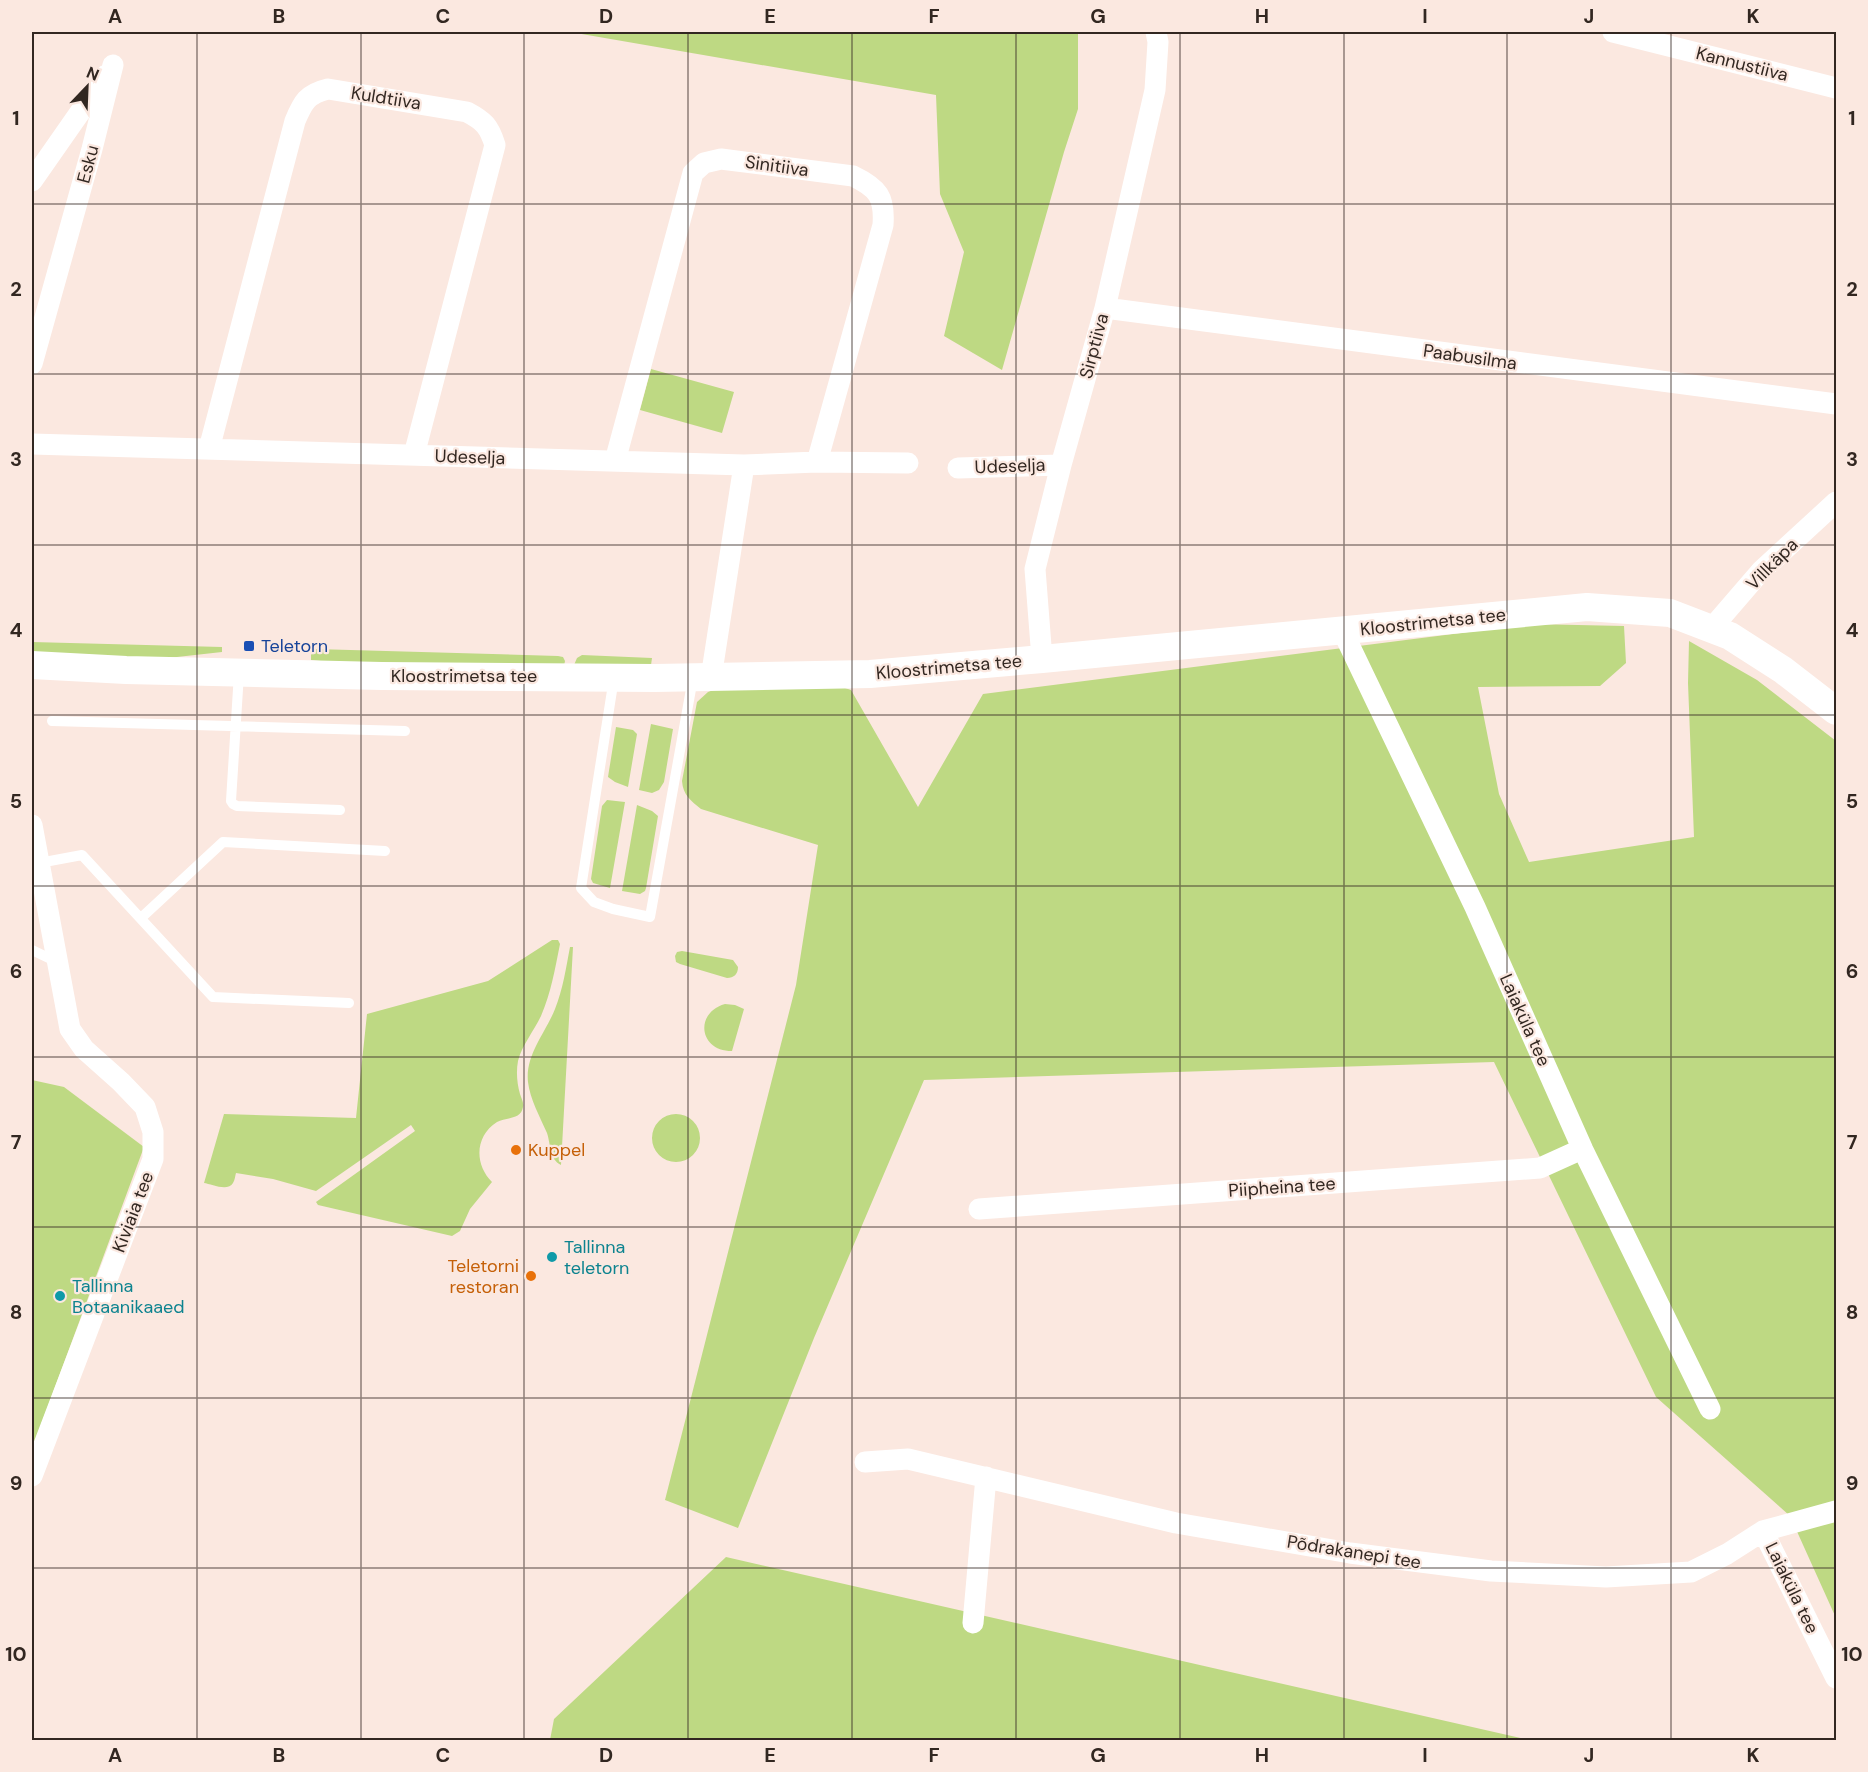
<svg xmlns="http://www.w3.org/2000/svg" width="1868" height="1772" viewBox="0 0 1868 1772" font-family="'DM Sans',sans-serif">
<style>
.green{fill:#bed983}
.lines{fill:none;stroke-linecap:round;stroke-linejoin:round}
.lane{stroke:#fff;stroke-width:10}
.street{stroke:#fff;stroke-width:21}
.secondary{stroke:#fff;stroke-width:28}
.grid{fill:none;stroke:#322721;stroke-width:1.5;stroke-opacity:0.55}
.transit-dot{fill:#1a4fb4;stroke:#fbe8e0;stroke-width:2}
.food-dot{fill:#e8710a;stroke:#fbe8e0;stroke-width:2}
.culture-dot{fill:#0f9aa8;stroke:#fbe8e0;stroke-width:2}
.labels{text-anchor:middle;stroke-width:4.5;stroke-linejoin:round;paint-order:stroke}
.street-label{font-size:18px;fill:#322721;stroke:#fbe8e0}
.transit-label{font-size:18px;fill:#164399;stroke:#fbe8e0;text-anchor:start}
.food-label{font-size:18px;fill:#c56008;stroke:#fbe8e0;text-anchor:start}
.culture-label{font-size:18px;fill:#0d838f;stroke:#fbe8e0;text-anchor:start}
.neatline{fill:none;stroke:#322721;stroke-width:2}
.grid-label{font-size:20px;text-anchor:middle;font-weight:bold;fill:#322721}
</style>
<rect width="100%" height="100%" fill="#fbe8e0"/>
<!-- green -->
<path class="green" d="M 570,32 L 1078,32 L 1078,109 L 1064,152 L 1002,370 L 944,336 L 964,252 L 940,194 L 936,95 Z
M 651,369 L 734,392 L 722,433 L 640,410 Z
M 1531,624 L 1624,626 L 1626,663 L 1600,686 L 1478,687 L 1499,794 L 1529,862 L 1694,837 L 1688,683 L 1689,641 L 1757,680 L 1836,741 L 1836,1618 L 1790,1516 L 1656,1397 L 1494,1062 L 924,1080 L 814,1338 L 738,1528 L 665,1500 L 796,985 L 818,845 L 701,809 C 691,801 683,795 682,781 L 697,702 L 708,692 L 716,689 L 842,687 L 851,690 L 918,807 L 983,694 Z
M 32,642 L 222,647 L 222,652 L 150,660 L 32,654 Z
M 315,649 L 558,656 L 563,657 L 565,661 L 564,666 L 331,662 L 311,660 L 311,655 Z
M 582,655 L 652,658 L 651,665 L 574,665 L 577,658 Z
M 651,724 L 673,729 L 664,782 L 659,790 L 652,793 L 639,790 Z
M 616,727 L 633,730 L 637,734 L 628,787 L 615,782 L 608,777 Z
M 607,800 L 625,802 L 610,888 L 593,883 L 591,879 L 602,806 Z
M 637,805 L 652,811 L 658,816 L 646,888 L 645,891 L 640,894 L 622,891 Z
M 552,940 L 558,940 L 560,944 C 555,969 551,993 541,1016 C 534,1031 522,1045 518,1061 C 516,1072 517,1083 520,1094 C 521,1098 524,1102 523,1107 C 521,1120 506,1117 497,1122 C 475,1136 474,1164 492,1182 L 470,1209 L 460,1231 L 452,1236 L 318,1205 L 316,1202 L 415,1131 L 411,1125 L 316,1191 L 273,1179 L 236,1173 C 235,1176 235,1180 233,1183 C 228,1192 211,1184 204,1183 L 224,1114 L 356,1118 L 367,1014 L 488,981 Z
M 570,947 L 573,947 L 561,1165 C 549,1159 551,1145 547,1133 C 540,1117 530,1099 528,1082 C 525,1055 546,1032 555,1009 C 563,989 566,968 570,947 Z
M 682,951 L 733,960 L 738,967 C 738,974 734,978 727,978 L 680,964 L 676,962 L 675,956 L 677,952 Z
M 725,1004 L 735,1005 L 744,1009 L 732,1051 C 699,1051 694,1013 725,1004 Z
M 32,1080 L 64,1087 L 144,1147 L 32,1449 Z
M652 1138a24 24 0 1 1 48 0a24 24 0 1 1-48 0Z
M 726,1557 L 1529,1740 L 550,1740 L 554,1719 Z"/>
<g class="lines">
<!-- lane -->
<path class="lane" d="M 239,673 L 231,801 L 233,804 L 237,806 L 340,810
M 614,678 L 581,888 L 594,902 L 613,909 L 650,917 L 693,678
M 52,721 L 405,731
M 39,863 L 82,855 L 213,997 L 349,1003
M 141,918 L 223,842 L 385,851
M 32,950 L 57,962"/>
<!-- street -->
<path class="street" d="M 1613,32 L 1836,88
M 32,181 L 106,75
M 1105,308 L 1836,404
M 32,364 L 92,149 L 113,65
M 32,444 L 744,465 L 817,462 L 908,463
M 209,449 L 295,121 C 303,102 307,94 328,89 L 467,112 C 484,121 489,126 495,145 L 414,455
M 615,461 L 693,173 L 704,163 L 721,159 L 853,176 C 878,188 885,197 883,225 L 817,462
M 958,468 L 1061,465
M 1711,629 L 1761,571 L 1836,502
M 1342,630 L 1475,907 L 1583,1150 L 1710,1409
M 1042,659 L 1035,569 L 1061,465 L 1105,308 L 1155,90 L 1158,42 L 1156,32
M 711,678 L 744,465
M 32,825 L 70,1029 L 84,1049 L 121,1082 L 145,1107 L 153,1132 L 153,1159 L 32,1476
M 979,1209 L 1540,1168 L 1582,1149
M 865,1462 L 908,1459 L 1176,1523 L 1350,1553 L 1491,1571 L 1606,1577 L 1691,1572 L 1727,1554 L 1763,1531 L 1836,1511
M 1763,1531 L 1836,1678
M 973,1623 L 986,1477"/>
<!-- secondary -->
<path class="secondary" d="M 32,665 L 126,670 L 382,676 L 655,678 L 870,674 L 1042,659 L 1587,607 L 1670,613 L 1730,636 L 1783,670 L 1836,711"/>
</g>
<!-- grid -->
<path class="grid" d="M 197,32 L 197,1740M 361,32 L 361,1740M 524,32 L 524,1740M 688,32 L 688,1740M 852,32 L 852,1740M 1016,32 L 1016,1740M 1180,32 L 1180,1740M 1344,32 L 1344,1740M 1507,32 L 1507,1740M 1671,32 L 1671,1740M 32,204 L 1836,204M 32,374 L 1836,374M 32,545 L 1836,545M 32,715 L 1836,715M 32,886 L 1836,886M 32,1057 L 1836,1057M 32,1227 L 1836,1227M 32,1398 L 1836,1398M 32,1568 L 1836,1568"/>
<!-- markers -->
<rect class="transit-dot" x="243" y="640" width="12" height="12" rx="3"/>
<g class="food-dot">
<circle cx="516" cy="1150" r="6"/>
<circle cx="531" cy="1276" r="6"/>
</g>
<g class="culture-dot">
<circle cx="552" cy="1257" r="6"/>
<circle cx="60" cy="1296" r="6"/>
</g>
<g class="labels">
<!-- street labels -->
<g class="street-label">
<text transform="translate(1742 64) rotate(14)" y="6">Kannustiiva</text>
<text transform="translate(386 98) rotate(9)" y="6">Kuldtiiva</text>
<text transform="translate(88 164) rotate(-75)" y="6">Esku</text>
<text transform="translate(777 166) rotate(8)" y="6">Sinitiiva</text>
<text transform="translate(1094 346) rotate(-75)" y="6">Sirptiiva</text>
<text transform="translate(1470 357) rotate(8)" y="6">Paabusilma</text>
<text transform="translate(470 457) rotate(2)" y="6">Udeselja</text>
<text transform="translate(1010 466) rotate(-2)" y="6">Udeselja</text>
<text transform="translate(1772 564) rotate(-45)" y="6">Villkäpa</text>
<text transform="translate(1433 622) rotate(-6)" y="6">Kloostrimetsa tee</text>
<text transform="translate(949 667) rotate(-5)" y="6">Kloostrimetsa tee</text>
<text x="464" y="682">Kloostrimetsa tee</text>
<text transform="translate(1525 1020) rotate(66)" y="6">Laiaküla tee</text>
<text transform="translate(1282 1187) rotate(-4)" y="6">Piipheina tee</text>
<text transform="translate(133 1212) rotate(-69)" y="6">Kiviaia tee</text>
<text transform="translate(1354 1552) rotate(9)" y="6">Põdrakanepi tee</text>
<text transform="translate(1792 1588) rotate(64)" y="6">Laiaküla tee</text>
</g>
<!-- transit labels -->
<g class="transit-label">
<text x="261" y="652">Teletorn</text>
</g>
<!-- food labels -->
<g class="food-label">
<text x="528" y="1156">Kuppel</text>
<text x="519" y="1272" text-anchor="end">Teletorni<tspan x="519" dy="21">restoran</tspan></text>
</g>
<!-- culture labels -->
<g class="culture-label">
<text x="564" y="1253">Tallinna<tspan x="564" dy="21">teletorn</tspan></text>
<text x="72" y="1292">Tallinna<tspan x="72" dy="21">Botaanikaaed</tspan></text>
</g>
</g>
<!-- border -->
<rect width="1868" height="1772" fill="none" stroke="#fbe8e0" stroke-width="66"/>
<!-- north arrow -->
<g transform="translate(87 87) rotate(23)" stroke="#fbe8e0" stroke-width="4.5" paint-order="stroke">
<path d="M0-4.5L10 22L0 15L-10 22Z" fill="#322721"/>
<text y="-9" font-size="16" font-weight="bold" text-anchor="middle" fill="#322721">N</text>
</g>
<rect x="33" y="33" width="1802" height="1706" class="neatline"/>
<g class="grid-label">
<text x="115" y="23">A</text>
<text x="279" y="23">B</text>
<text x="443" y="23">C</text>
<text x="606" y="23">D</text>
<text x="770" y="23">E</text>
<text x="934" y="23">F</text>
<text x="1098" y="23">G</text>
<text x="1262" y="23">H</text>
<text x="1425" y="23">I</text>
<text x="1589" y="23">J</text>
<text x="1753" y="23">K</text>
<text x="16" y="125">1</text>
<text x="1852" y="125">1</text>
<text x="16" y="296">2</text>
<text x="1852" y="296">2</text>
<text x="16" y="466">3</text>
<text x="1852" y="466">3</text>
<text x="16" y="637">4</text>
<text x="1852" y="637">4</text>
<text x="16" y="808">5</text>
<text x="1852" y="808">5</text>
<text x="16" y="978">6</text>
<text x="1852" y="978">6</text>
<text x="16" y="1149">7</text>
<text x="1852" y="1149">7</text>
<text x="16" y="1319">8</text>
<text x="1852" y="1319">8</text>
<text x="16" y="1490">9</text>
<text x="1852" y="1490">9</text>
<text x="16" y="1661">10</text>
<text x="1852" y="1661">10</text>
<text x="115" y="1762">A</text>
<text x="279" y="1762">B</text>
<text x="443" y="1762">C</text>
<text x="606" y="1762">D</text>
<text x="770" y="1762">E</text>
<text x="934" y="1762">F</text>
<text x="1098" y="1762">G</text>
<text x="1262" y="1762">H</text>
<text x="1425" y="1762">I</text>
<text x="1589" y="1762">J</text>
<text x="1753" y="1762">K</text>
</g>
</svg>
